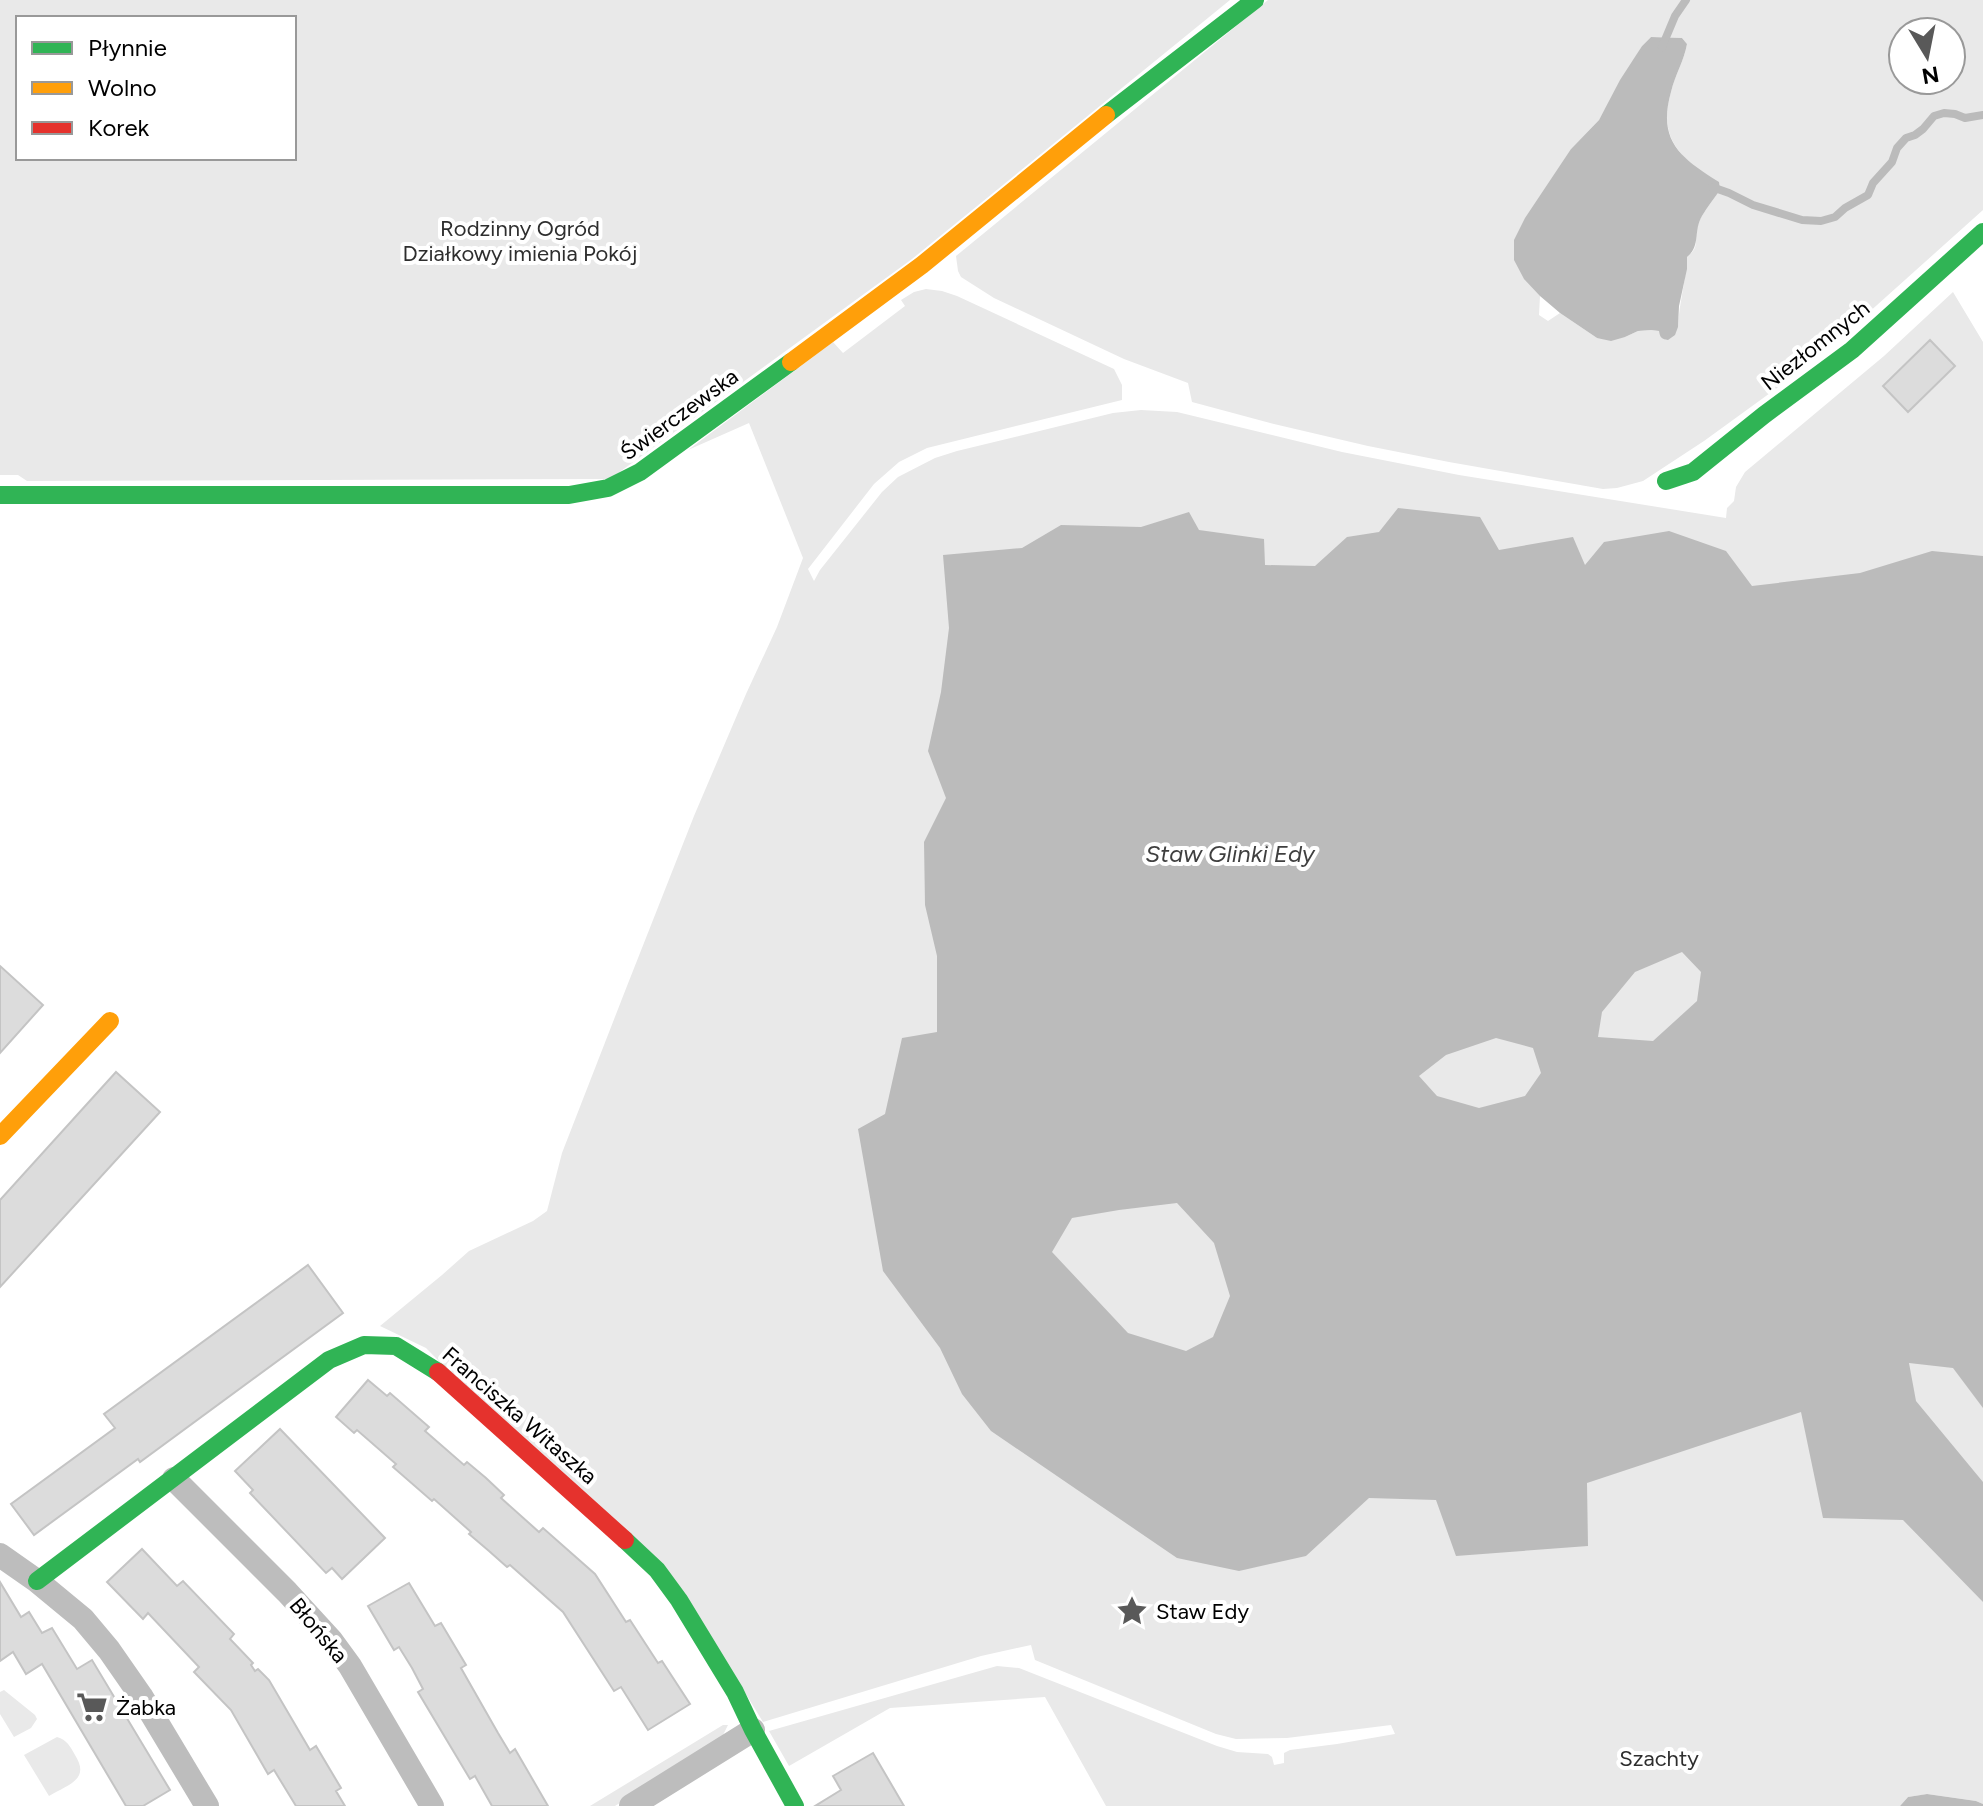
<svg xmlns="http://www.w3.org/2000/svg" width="1983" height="1806" viewBox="0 0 1983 1806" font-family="Figtree,sans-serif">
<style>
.green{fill:#e9e9e9;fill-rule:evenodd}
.water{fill:#bbb;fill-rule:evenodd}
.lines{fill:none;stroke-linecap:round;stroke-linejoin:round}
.stream{stroke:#bbb;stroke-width:8}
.building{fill:#dcdcdc;stroke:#c4c4c4;stroke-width:2}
.street{stroke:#bdbdbd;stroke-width:24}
.fast{stroke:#30b455;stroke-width:18}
.slow{stroke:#ff9f0a;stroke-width:18}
.jam{stroke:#e5322d;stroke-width:18}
.labels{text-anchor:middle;stroke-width:8;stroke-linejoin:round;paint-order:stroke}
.park-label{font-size:22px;fill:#2e2e2e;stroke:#fff}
.street-label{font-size:22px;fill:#000;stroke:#fff}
.poi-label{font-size:22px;fill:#000;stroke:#fff;text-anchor:start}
.water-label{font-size:24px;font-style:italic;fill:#3f3f3f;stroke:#fff}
</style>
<rect width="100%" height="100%" fill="#fff"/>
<!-- green -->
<path class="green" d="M 0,0 L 1230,0 L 912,259 L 610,479 L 27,481 L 18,475 L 0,475 ZM 18,18 L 294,18 L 294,158 L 18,158 Z
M 1268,0 L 1983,0 L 1983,210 L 1867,314 L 1777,388 L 1704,441 L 1643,481 L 1617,488 L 1603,489 L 1449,462 L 1368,446 L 1274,424 L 1192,402 L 1188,383 L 1124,359 L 994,298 L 961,277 L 958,271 L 956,256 ZM 1903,32 L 1951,32 L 1951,80 L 1903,80 ZM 1651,37 L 1682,38 L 1687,44 C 1684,61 1675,75 1671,92 C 1656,143 1686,159 1720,189 C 1713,202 1700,214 1697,228 C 1694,242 1700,247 1687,257 C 1686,281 1679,303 1678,327 L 1659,331 L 1651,330 L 1638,331 L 1625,337 L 1597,338 L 1560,313 L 1548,321 L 1539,315 L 1540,296 L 1571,149 L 1599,120 L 1642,46 Z
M 926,289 L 942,291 L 957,296 L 1114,369 L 1122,385 L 1122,400 L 927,448 L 899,462 L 874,484 L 808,569 L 814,581 L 820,570 L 882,492 L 898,477 L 935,458 L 957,451 L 1113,413 L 1141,410 L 1177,412 L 1342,452 L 1459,475 L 1726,518 L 1727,508 L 1734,501 L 1736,487 L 1745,472 L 1884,356 L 1953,292 L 1983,342 L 1983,1804 L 1976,1801 L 1927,1794 L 1908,1797 L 1900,1806 L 1106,1806 L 1045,1697 L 890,1708 L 789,1766 L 769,1731 L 997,1666 L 1019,1668 L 1217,1746 L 1237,1752 L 1268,1754 L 1272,1757 L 1274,1765 L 1284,1763 L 1284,1753 L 1290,1750 L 1337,1744 L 1395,1734 L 1391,1725 L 1287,1738 L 1236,1739 L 1216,1734 L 1035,1660 L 1031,1645 L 981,1656 L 763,1722 L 711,1637 L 426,1348 L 380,1326 L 442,1275 L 469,1251 L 533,1221 L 547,1211 L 562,1153 L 627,986 L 694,816 L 746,694 L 777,627 L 803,558 L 749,423 L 688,450 L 833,342 L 843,353 L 905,306 L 901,300 L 914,292 Z
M 4,1690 L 35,1715 L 37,1719 L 31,1728 L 14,1737 L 0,1714 L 0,1692 Z
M 723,1725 L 728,1725 L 723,1735 L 710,1747 L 615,1806 L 590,1806 Z
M 57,1737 C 67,1740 70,1746 75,1755 C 91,1780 67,1785 49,1796 L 24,1755 Z"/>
<!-- water -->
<path class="water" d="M 1651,37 L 1682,38 L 1687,44 C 1684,61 1675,75 1671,92 C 1657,141 1681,158 1719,182 L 1720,190 C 1714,199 1707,207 1702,216 C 1693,231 1701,246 1687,257 L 1687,269 L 1679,306 L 1678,327 L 1675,335 L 1668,340 C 1662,339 1660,338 1659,331 L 1651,330 L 1638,331 L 1625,337 L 1611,341 L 1597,338 L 1560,313 L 1540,296 L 1524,279 L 1514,260 L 1514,240 L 1525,218 L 1571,149 L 1599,120 L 1620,80 L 1642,46 Z
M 1398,508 L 1480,517 L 1499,550 L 1573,537 L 1585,565 L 1604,542 L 1669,531 L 1726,551 L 1752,586 L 1860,573 L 1932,551 L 1983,556 L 1983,1408 L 1953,1368 L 1909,1363 L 1916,1401 L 1983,1482 L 1983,1602 L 1903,1520 L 1823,1518 L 1801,1412 L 1587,1483 L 1588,1546 L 1456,1556 L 1436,1500 L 1369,1498 L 1306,1556 L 1239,1571 L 1177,1558 L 991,1431 L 962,1394 L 940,1348 L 883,1271 L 858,1129 L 885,1114 L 902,1038 L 937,1032 L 937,956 L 925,905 L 924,842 L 946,798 L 928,751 L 941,692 L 949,628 L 943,555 L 1022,548 L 1061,525 L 1141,527 L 1189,512 L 1199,530 L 1264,539 L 1265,565 L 1315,566 L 1347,537 L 1379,532 ZM 1682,952 L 1701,972 L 1697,1001 L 1653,1041 L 1598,1037 L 1602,1012 L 1635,972 ZM 1496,1038 L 1533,1048 L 1541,1073 L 1525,1096 L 1479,1108 L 1437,1096 L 1419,1076 L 1446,1055 ZM 1177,1203 L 1214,1243 L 1230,1296 L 1213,1337 L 1186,1351 L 1128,1333 L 1052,1252 L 1072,1218 L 1119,1210 Z
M 1927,1794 L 1976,1801 L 1983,1804 L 1983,1806 L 1900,1806 L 1908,1797 Z"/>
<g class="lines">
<!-- stream -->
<path class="stream" d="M 1662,47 L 1675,16 L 1686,0
M 1712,187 L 1729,193 L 1753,205 L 1802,220 L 1821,221 L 1835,217 L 1845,208 L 1868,195 L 1873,183 L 1892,162 L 1897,148 L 1906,138 L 1915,135 L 1923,129 L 1934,116 L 1944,113 L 1955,114 L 1965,118 L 1983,115"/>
</g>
<!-- building -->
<path class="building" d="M 1930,340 L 1955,366 L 1908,412 L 1883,386 Z
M 0,966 L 43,1005 L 0,1053 Z
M 116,1072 L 160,1112 L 0,1287 L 0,1200 Z
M 308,1265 L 343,1313 L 140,1462 L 138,1459 L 34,1535 L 11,1504 L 115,1428 L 104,1414 Z
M 368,1380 L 387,1396 L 390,1393 L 429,1427 L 425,1431 L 464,1465 L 467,1462 L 486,1478 L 504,1495 L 501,1498 L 539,1532 L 543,1528 L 595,1574 L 626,1622 L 630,1620 L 658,1663 L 662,1661 L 690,1704 L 648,1730 L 621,1687 L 614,1691 L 563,1612 L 510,1565 L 507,1567 L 489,1551 L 469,1534 L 471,1532 L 434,1499 L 432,1501 L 393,1467 L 396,1464 L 357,1430 L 354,1433 L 336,1417 Z
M 280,1429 L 385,1538 L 342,1579 L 332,1568 L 326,1573 L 250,1493 L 253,1490 L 235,1471 Z
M 142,1549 L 177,1586 L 183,1581 L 234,1634 L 230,1639 L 253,1663 L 251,1665 L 255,1671 L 258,1669 L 269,1680 L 310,1750 L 316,1746 L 341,1788 L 336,1791 L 345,1806 L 296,1806 L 274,1770 L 268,1774 L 231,1710 L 194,1672 L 199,1667 L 148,1613 L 143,1619 L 107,1582 Z
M 0,1582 L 21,1617 L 29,1612 L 42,1633 L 52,1628 L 77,1669 L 92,1660 L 170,1790 L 143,1806 L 126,1806 L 42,1664 L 26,1674 L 13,1652 L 0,1661 Z
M 409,1583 L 435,1626 L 441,1623 L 466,1665 L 461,1668 L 498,1733 L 510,1753 L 515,1749 L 548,1806 L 492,1806 L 475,1776 L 470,1779 L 418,1692 L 423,1689 L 412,1668 L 399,1647 L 394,1650 L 368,1606 Z
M 873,1753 L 904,1806 L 815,1806 L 841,1790 L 833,1776 Z"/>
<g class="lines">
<!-- street -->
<path class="street" d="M 174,1479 L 287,1592 L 331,1640 L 350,1666 L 432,1806
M 0,1555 L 37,1581 L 83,1619 L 109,1650 L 141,1696 L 207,1806
M 631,1806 L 753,1730"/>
<!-- fast -->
<path class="fast" d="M 1106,115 L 1255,0
M 1666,481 L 1693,472 L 1764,415 L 1852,350 L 1983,232
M 0,495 L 569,495 L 608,488 L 640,472 L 791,362
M 625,1540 L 657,1570 L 679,1600 L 735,1692 L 753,1730 L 795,1806
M 37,1581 L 329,1360 L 364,1345 L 396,1346 L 438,1372"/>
<!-- slow -->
<path class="slow" d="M 791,362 L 922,265 L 1106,115
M 0,1136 L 110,1021"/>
<!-- jam -->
<path class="jam" d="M 438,1372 L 625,1540"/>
</g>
<!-- icons -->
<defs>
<symbol id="sight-bare" viewBox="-9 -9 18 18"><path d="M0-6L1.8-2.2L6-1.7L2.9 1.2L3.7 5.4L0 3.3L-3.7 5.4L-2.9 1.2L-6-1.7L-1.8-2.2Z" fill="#595959" stroke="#fff" stroke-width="2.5" paint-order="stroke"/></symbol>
<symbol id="supermarket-bare" viewBox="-9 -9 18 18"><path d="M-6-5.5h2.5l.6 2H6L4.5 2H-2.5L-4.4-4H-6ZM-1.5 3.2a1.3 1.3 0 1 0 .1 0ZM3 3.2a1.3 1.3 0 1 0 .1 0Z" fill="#595959" stroke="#fff" stroke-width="2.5" paint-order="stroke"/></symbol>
</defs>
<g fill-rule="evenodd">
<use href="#sight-bare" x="1110" y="1589" width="44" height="44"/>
<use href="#supermarket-bare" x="70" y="1685" width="44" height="44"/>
</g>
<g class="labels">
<!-- park labels -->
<g class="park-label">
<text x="520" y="236">Rodzinny Ogród<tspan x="520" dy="25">Działkowy imienia Pokój</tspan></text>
<text x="1659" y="1766">Szachty</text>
</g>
<!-- street labels -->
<g class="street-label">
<text transform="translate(1815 345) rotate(-38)" y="8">Niezłomnych</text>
<text transform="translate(679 414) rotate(-36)" y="8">Świerczewska</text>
<text transform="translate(520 1415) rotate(41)" y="8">Franciszka Witaszka</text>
<text transform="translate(319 1630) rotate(50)" y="8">Błońska</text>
</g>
<!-- poi labels -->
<g class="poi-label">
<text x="1156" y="1619">Staw Edy</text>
<text x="116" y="1715">Żabka</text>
</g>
<!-- water labels -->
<g class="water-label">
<text x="1230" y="862">Staw Glinki Edy</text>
</g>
</g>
<!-- legend -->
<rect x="16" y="16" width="280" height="144" fill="#ffffff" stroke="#999999" stroke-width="2"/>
<rect x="32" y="42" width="40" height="12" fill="#30b455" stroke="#999999" stroke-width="2"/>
<text x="88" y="56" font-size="24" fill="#000000">Płynnie</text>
<rect x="32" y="82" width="40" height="12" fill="#ff9f0a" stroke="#999999" stroke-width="2"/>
<text x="88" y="96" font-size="24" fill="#000000">Wolno</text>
<rect x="32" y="122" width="40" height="12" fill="#e5322d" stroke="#999999" stroke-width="2"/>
<text x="88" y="136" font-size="24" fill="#000000">Korek</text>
<!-- north arrow -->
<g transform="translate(1927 56) rotate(170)"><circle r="38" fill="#ffffff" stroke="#999999" stroke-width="2"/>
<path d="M0-6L14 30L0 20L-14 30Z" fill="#595959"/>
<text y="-12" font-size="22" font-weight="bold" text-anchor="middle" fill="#000000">N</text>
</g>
</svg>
